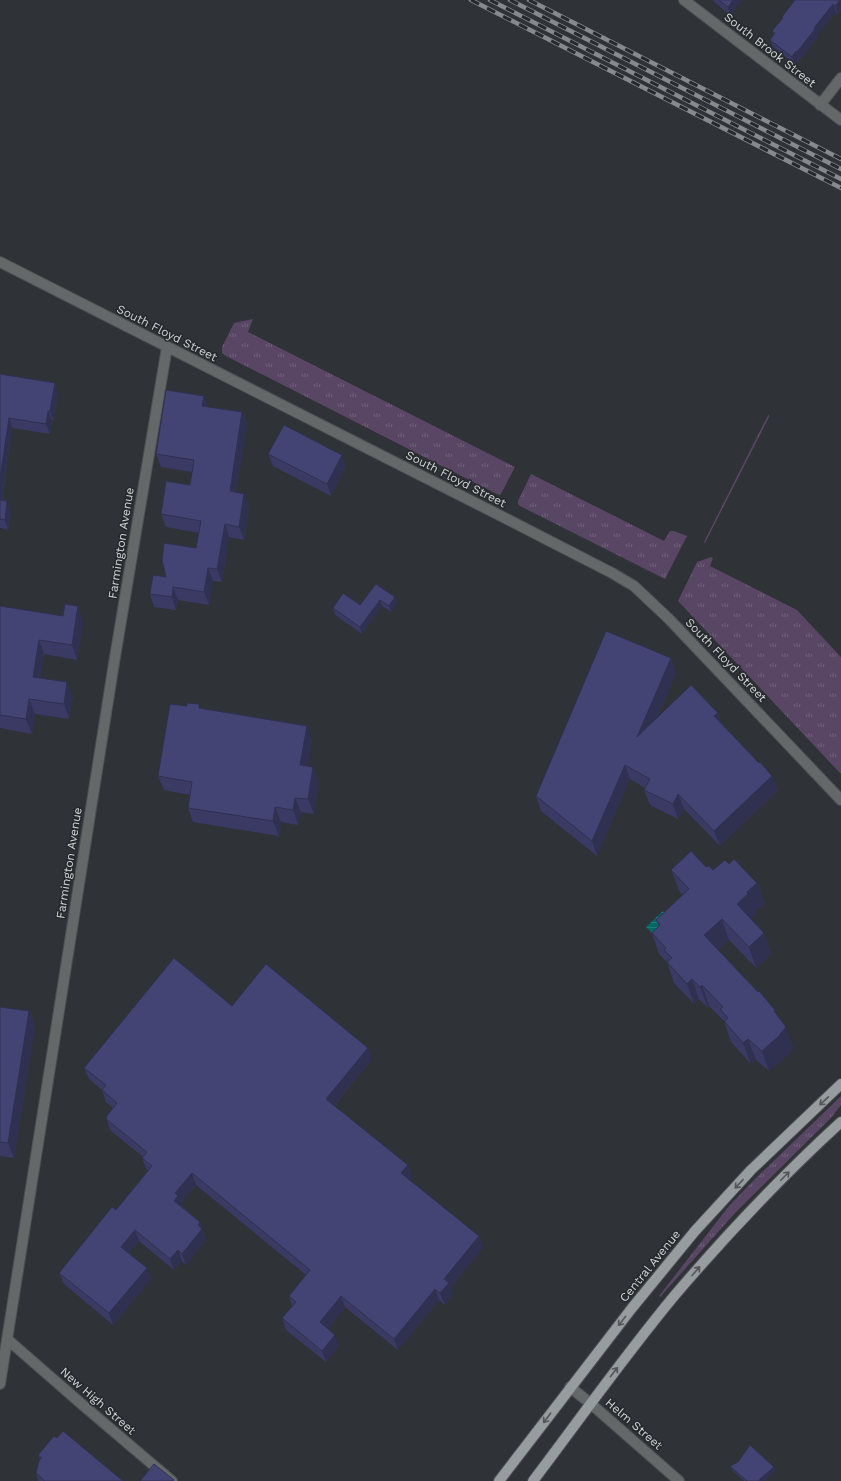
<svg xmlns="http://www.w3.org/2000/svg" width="841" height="1481" viewBox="0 0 841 1481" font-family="'Work Sans',sans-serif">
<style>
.grass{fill:url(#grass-tufts)}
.water{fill:url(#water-rules)}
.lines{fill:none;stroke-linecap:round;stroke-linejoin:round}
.minor-casing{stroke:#4d4f53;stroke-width:12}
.tertiary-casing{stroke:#4d4f53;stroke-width:12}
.primary-casing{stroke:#4d4f53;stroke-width:12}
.minor{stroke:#656869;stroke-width:10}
.tertiary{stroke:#656869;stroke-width:10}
.primary{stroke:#979c9e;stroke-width:10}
.rail-casing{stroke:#878a8c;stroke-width:4.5}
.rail{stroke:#26292c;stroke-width:3;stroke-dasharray:9;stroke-linecap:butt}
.wall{fill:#3a3a64}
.shaded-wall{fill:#303051}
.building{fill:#444474;stroke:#303051}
.oneway{stroke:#53575a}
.labels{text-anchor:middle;stroke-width:3;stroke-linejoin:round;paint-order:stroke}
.street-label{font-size:12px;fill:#d3d5d7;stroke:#26292c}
</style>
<defs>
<pattern id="grass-tufts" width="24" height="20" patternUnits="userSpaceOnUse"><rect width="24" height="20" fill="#594664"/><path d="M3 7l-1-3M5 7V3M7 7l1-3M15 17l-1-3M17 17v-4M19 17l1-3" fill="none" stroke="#706079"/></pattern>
<pattern id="water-rules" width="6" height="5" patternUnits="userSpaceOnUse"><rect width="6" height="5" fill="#006763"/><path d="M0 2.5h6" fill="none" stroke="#247c79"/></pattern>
</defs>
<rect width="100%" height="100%" fill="#2f3236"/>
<!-- grass -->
<path class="grass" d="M 253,319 L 248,332 L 515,467 L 502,492 L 500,495 L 495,493 L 224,355 L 222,353 L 222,347 L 234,323 Z
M 769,414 L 769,417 L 705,543 L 704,542 L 763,425 Z
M 531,474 L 664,541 L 670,531 L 674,531 L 687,536 L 665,579 L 520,506 L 518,504 L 518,501 Z
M 711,557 L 713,558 L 710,566 L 797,610 L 841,657 L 841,774 L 678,601 L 697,562 Z
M 841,1096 L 841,1105 L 831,1118 L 736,1212 L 660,1297 L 659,1296 L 729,1206 L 755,1179 Z"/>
<!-- water -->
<path class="water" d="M 663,911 L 668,916 L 671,913 L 652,933 L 646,927 Z"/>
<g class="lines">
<defs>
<path id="minor" d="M 684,0 L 841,120
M 820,105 L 841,78
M 7,1339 L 85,1407 L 172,1481
M 0,1384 L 114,663 L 167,347
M 570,1387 L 590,1403 L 679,1481"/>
<path id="tertiary" d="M 0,262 L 501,516 L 612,573 L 634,586 L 669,619 L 841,800"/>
<path id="primary" d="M 499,1481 L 632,1308 L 695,1231 L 751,1170 L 841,1084
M 533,1481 C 580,1419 625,1355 675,1295 C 727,1234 782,1176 841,1122"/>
</defs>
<!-- minor casing -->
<use href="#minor" class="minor-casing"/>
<!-- tertiary casing -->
<use href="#tertiary" class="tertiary-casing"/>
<!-- primary casing -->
<use href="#primary" class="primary-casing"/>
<!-- minor -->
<use href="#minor" class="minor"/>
<!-- tertiary -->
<use href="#tertiary" class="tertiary"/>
<!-- primary -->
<use href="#primary" class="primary"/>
<defs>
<path id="rail" d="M 471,0 L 841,188
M 490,0 L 841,179
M 510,0 L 841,169
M 529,0 L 841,159"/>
</defs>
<!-- rail casing -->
<use href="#rail" class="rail-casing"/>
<!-- rail -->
<use href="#rail" class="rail"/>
</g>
<!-- wall -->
<path class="wall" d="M 712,0 L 742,0 L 730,15 Z
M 841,0 L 841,10 L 838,14 L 836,12 L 817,35 L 818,37 L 800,60 L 799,59 L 795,64 L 773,47 L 770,40 L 774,35 L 772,31 L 783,19 L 782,17 Z
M 0,374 L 58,393 L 54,421 L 52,420 L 50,434 L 12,428 L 2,500 L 7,501 L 11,511 L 8,530 L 0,528 Z
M 204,396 L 208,407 L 242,412 L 247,425 L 236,492 L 249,507 L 244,540 L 229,537 L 222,582 L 213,581 L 209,605 L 178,600 L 176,610 L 154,607 L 150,594 L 166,577 L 196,548 L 199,533 L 166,527 L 161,514 L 190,485 L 192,472 L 161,467 L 156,454 Z
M 268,454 L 346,466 L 331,496 L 273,466 Z
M 376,584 L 395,597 L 397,603 L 391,612 L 382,606 L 362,634 L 335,615 L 333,608 L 360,605 Z
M 0,606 L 83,621 L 77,660 L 44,654 L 40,678 L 67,682 L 73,697 L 69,719 L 35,714 L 32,734 L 0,728 Z
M 671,658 L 676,673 L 657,718 L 718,713 L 722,724 L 759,763 L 772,776 L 778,790 L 720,846 L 684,809 L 678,819 L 650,805 L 644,790 L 645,788 L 630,779 L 597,856 L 541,811 L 536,796 Z
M 201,709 L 312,740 L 308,766 L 313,767 L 319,782 L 314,814 L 301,812 L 298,825 L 281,822 L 279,836 L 193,822 L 188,808 L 190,795 L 164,790 L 158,776 Z
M 729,864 L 757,883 L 765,904 L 755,912 L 756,914 L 751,919 L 764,933 L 771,954 L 756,968 L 729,940 L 718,950 L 777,1015 L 794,1048 L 787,1054 L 788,1055 L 769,1071 L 756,1060 L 751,1064 L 731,1042 L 724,1021 L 709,1006 L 708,1008 L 699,999 L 694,1004 L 674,983 L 667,962 L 659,954 L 652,933 L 659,926 L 656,920 L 683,895 L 679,890 L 671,870 L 706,867 L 713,870 Z
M 232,1006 L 372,1059 L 334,1106 L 408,1165 L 412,1177 L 409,1180 L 479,1236 L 483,1248 L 451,1287 L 453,1294 L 445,1305 L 439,1300 L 398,1350 L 345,1307 L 328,1329 L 339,1346 L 326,1362 L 286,1330 L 282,1318 L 292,1306 L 289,1296 L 306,1275 L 196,1185 L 181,1203 L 183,1207 L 200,1222 L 206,1240 L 186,1265 L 182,1261 L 174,1270 L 139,1241 L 129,1253 L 147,1268 L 151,1279 L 113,1325 L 64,1284 L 59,1273 L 116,1210 L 148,1171 L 146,1169 L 142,1158 L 143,1157 L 110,1130 L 106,1117 L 113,1108 L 106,1102 L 102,1090 L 89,1079 L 84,1068 Z
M 0,1007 L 29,1011 L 35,1026 L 14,1158 L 0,1156 Z
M 57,1438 L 123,1481 L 38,1481 L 36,1473 L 40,1460 L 38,1455 Z
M 730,1466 L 775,1471 L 764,1481 L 744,1481 L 732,1470 Z"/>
<!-- shaded-wall -->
<path class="shaded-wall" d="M 733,0 L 742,0 L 730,15 L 728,7 Z
M 840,0 L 841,0 L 841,10 L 838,14 L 835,6 Z
M 833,4 L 836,12 L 817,35 L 818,37 L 800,60 L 797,52 L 814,28 Z
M 796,51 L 799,59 L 795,64 L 792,57 Z
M 55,383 L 58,393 L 54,421 L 50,411 Z
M 204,396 L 209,409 L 202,406 Z
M 48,411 L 52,420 L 50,434 L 46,424 Z
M 242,412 L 247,425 L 234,504 L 230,491 Z
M 9,418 L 12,428 L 0,510 L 0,478 Z
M 342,455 L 346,466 L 331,496 L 327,484 Z
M 244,494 L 249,507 L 244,540 L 239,527 Z
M 7,501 L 11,511 L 8,530 L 5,520 Z
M 225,524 L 229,537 L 222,582 L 217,569 Z
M 208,568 L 213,581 L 209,605 L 204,592 Z
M 173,587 L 178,600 L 176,610 L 172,597 Z
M 395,597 L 397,603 L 391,612 L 389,606 Z
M 380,600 L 382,606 L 362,634 L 360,627 Z
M 78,606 L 83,621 L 77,660 L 72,645 Z
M 39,640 L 44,654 L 38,691 L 33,677 Z
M 671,658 L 676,673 L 642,752 L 637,737 Z
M 67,682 L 73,697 L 69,719 L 64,704 Z
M 29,699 L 35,714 L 32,734 L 26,719 Z
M 718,713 L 723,728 L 714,716 Z
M 307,726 L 312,740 L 306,780 L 300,765 Z
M 625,765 L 630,779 L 597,856 L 592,841 Z
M 313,767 L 319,782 L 314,814 L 308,799 Z
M 772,776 L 778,790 L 720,846 L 714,831 Z
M 678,794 L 684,809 L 678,819 L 673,804 Z
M 295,798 L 301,812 L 298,825 L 293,810 Z
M 275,807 L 281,822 L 279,836 L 273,821 Z
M 757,883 L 765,904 L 755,912 L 756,914 L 745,925 L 737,904 L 747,892 Z
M 722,919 L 729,940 L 712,956 L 704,935 Z
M 764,933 L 771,954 L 756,968 L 749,947 Z
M 692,979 L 699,999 L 694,1004 L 687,984 Z
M 702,985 L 709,1006 L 708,1008 L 700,987 Z
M 775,1010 L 783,1031 L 786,1027 L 794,1048 L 787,1054 L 788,1055 L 769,1071 L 762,1051 L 774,1011 Z
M 29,1011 L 35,1026 L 14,1158 L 8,1143 Z
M 748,1039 L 756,1060 L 751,1064 L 743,1043 Z
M 368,1048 L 372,1059 L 330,1110 L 326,1099 Z
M 408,1165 L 412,1177 L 405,1185 L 401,1173 Z
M 192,1173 L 196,1185 L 181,1203 L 183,1207 L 174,1201 L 175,1193 Z
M 200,1222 L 206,1240 L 186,1265 L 182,1254 L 198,1225 Z
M 135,1230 L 139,1241 L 125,1258 L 121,1247 Z
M 479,1236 L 483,1248 L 451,1287 L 453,1294 L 445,1305 L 440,1293 L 444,1279 Z
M 178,1250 L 182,1261 L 174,1270 L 170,1259 Z
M 147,1268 L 151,1279 L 113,1325 L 109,1313 Z
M 435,1289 L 439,1300 L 398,1350 L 394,1339 Z
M 341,1296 L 345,1307 L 324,1334 L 320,1322 Z
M 335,1335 L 339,1346 L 326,1362 L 322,1351 Z
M 774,1467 L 775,1471 L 764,1481 L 759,1481 L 760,1479 Z"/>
<!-- building -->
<path class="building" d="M 719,0 L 733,0 L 728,7 Z
M 795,0 L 840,0 L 835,6 L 833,4 L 814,28 L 815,29 L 797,52 L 796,51 L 792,57 L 770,40 L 775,33 L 772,31 L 783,18 L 782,17 Z
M 0,374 L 55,383 L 50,411 L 48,411 L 46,424 L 9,418 L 0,478 Z
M 166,390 L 204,396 L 202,406 L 242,412 L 230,491 L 244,494 L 239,527 L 225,524 L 217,569 L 208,568 L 204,592 L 173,587 L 172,597 L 150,594 L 153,575 L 166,577 L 162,560 L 164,543 L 196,548 L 201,521 L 161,514 L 166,481 L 190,485 L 194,460 L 156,454 Z
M 284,425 L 342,455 L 327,484 L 268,454 Z
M 0,500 L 7,501 L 5,520 L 0,519 Z
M 376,584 L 395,597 L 389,606 L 380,600 L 360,627 L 333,608 L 343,593 L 360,605 Z
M 65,604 L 78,606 L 72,645 L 39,640 L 33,677 L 67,682 L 64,704 L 29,699 L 26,719 L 0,715 L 0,606 L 63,616 Z
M 606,631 L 671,658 L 637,737 L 691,685 L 718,713 L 714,716 L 759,763 L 760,762 L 772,776 L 714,831 L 678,794 L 673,804 L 644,790 L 650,779 L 625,765 L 592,841 L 536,796 Z
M 187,703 L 199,704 L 199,708 L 307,726 L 300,765 L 313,767 L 308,799 L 295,798 L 293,810 L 275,807 L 273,821 L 188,808 L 192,782 L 158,776 L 170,704 L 187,706 Z
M 691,851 L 706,867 L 709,866 L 713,870 L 725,860 L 729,864 L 734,859 L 757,883 L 747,892 L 748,894 L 737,904 L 764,933 L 749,947 L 722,919 L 704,935 L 758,992 L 759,991 L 775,1010 L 774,1011 L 786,1027 L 780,1034 L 780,1035 L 762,1051 L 748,1039 L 743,1043 L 724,1021 L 728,1018 L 720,1009 L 723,1007 L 702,985 L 700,987 L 692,979 L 687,984 L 667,962 L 672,958 L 664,950 L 666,948 L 652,933 L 660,925 L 656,920 L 689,889 L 671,870 Z
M 174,958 L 232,1006 L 266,964 L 368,1048 L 326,1099 L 408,1165 L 401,1173 L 479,1236 L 444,1279 L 449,1283 L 440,1293 L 435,1289 L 394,1339 L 341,1296 L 320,1322 L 335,1335 L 322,1351 L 282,1318 L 296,1302 L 289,1296 L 310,1270 L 192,1173 L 175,1193 L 178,1196 L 174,1201 L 200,1222 L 198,1225 L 202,1229 L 182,1254 L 178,1250 L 170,1259 L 135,1230 L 121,1247 L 147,1268 L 109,1313 L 59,1273 L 112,1207 L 116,1210 L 152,1166 L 142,1158 L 147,1152 L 106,1119 L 107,1118 L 106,1117 L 117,1103 L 102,1090 L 106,1085 L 84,1068 Z
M 0,1007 L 29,1011 L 8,1143 L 0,1142 Z
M 63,1431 L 123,1481 L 45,1481 L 36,1473 L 39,1461 L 42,1458 L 38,1455 L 54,1436 L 57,1438 Z
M 750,1445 L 774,1467 L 760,1479 L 759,1481 L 747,1481 L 730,1466 L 738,1462 Z
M 154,1464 L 174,1480 L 173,1481 L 140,1481 Z"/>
<!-- one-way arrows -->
<defs><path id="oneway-shaft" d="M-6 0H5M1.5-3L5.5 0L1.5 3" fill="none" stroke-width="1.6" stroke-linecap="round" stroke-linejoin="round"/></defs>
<g class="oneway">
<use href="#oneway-shaft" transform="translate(824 1101) rotate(137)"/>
<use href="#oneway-shaft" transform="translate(785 1176) rotate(-45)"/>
<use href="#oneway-shaft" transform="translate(739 1184) rotate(133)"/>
<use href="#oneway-shaft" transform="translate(696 1271) rotate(-49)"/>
<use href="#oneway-shaft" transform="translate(622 1321) rotate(128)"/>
<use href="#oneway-shaft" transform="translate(614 1372) rotate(-52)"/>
<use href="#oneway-shaft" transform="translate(547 1418) rotate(127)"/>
</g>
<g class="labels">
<!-- street labels -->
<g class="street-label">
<text transform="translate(770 50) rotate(38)" y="4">South Brook Street</text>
<text transform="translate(167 333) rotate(27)" y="4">South Floyd Street</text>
<text transform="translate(456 479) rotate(27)" y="4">South Floyd Street</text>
<text transform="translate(121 543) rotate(-81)" y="4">Farmington Avenue</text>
<text transform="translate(726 660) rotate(46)" y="4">South Floyd Street</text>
<text transform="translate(69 863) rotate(-81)" y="4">Farmington Avenue</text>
<text transform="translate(650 1266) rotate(-51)" y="4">Central Avenue</text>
<text transform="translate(98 1401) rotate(41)" y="4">New High Street</text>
<text transform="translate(634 1424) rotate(41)" y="4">Helm Street</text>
</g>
</g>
</svg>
